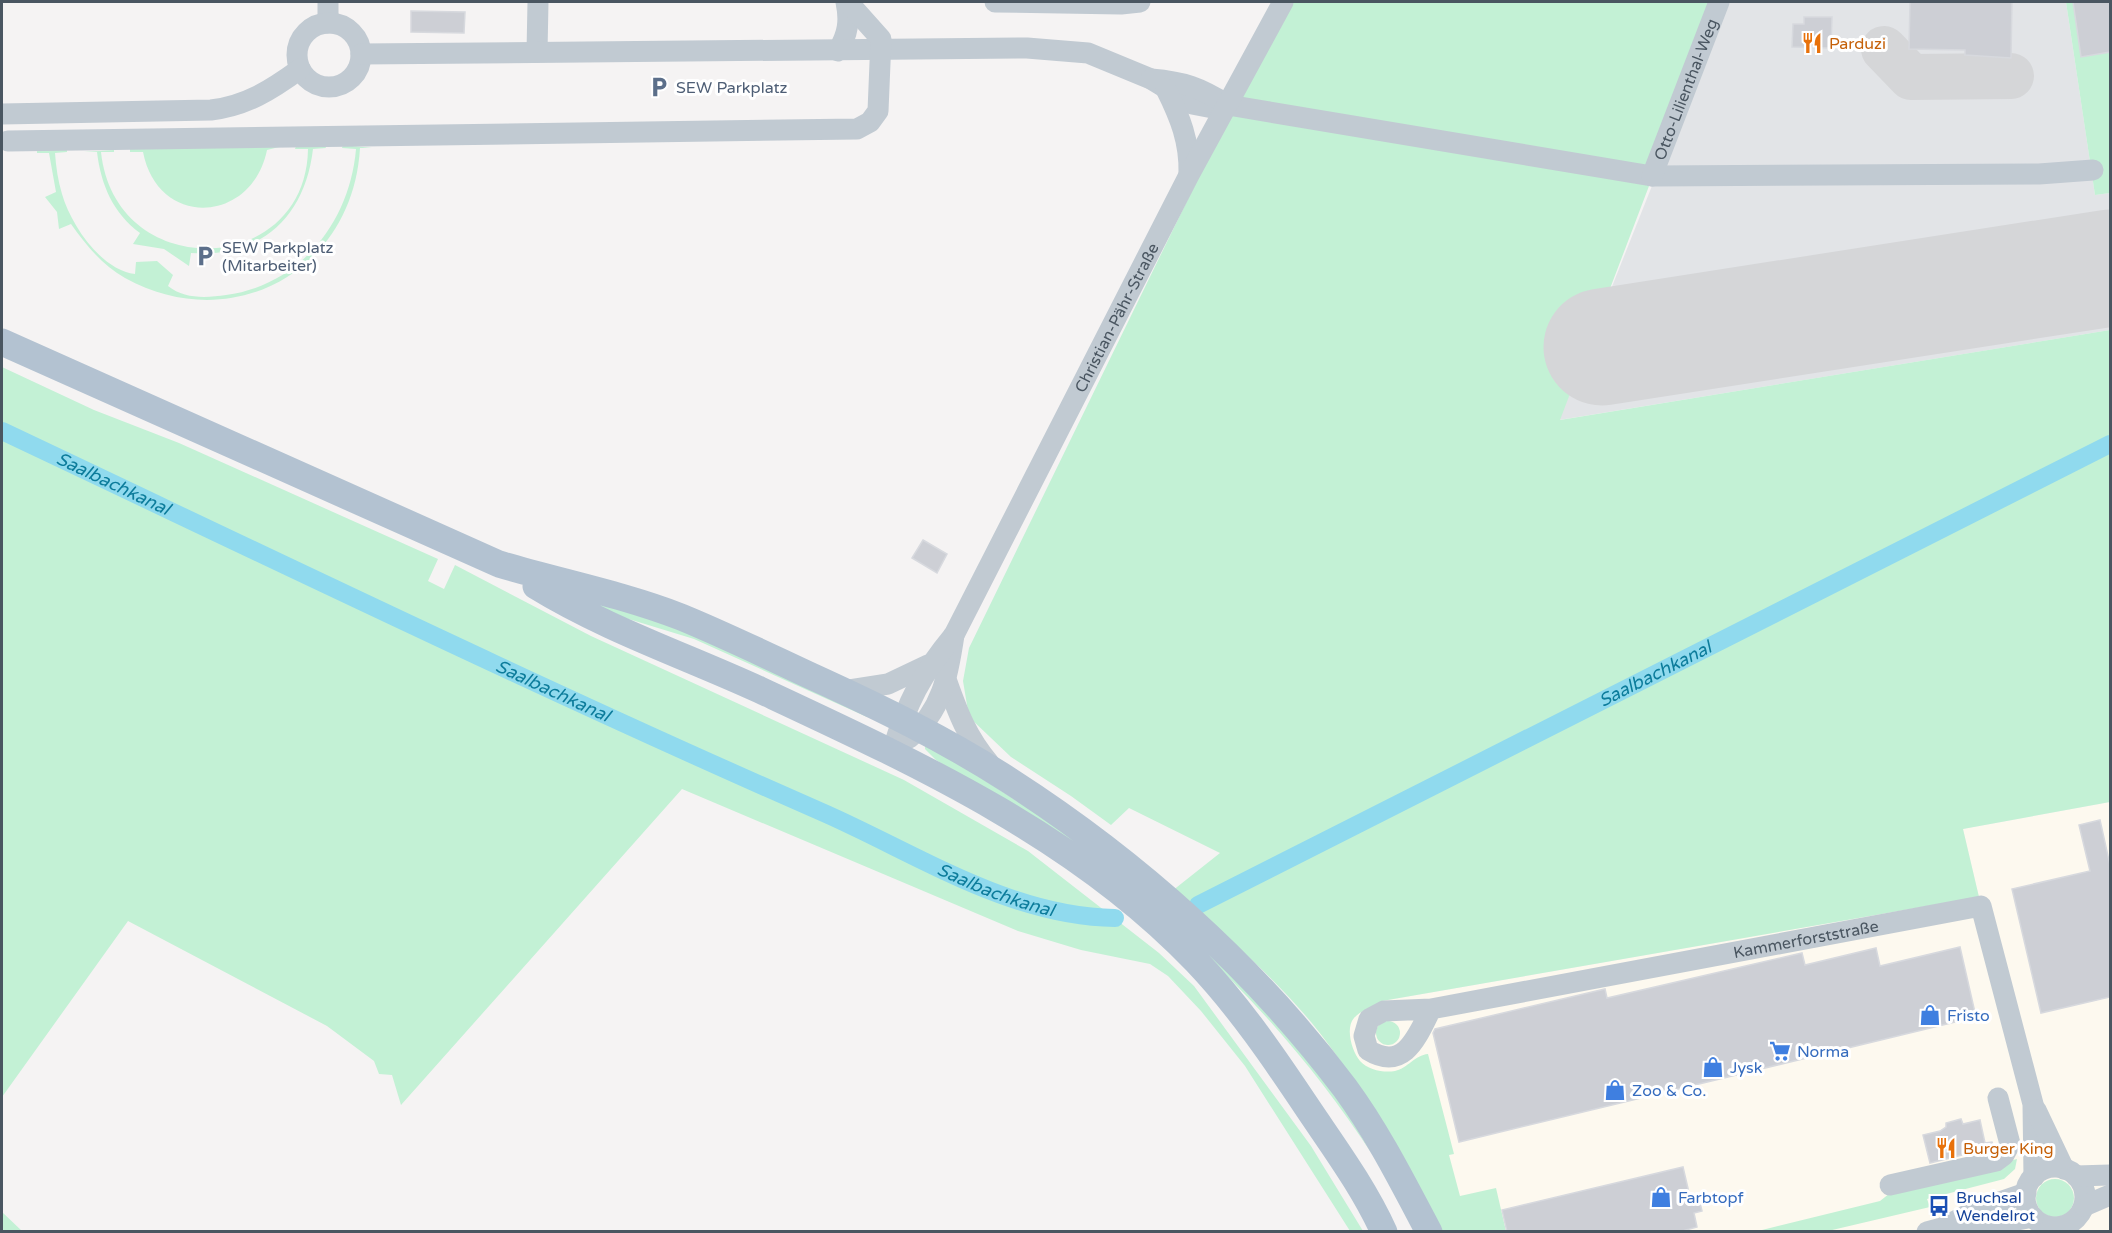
<svg xmlns="http://www.w3.org/2000/svg" width="2112" height="1233" viewBox="0 0 2112 1233" font-family="'Varela Round',sans-serif">
<style>
.commercial{fill:#fdf9ef}
.airport{fill:#e2e4e7}
.green{fill:#c3f1d5}
.lines{fill:none;stroke-linecap:round;stroke-linejoin:round}
.canal{stroke:#90daee;stroke-width:18}
.taxiway{stroke:#d5d6d8;stroke-width:46}
.runway{stroke:#d5d6d8;stroke-width:117}
.building{fill:#cdcfd5;stroke:#d7d9de;stroke-width:1.5}
.minor{stroke:#c1cad2;stroke-width:21}
.major{stroke:#b3c2d1;stroke-width:27}
.labels{text-anchor:middle;stroke-width:6;stroke-linejoin:round;paint-order:stroke}
.food-label{font-size:16px;fill:#c56008;stroke:#fff;text-anchor:start}
.service-label{font-size:16px;fill:#4e5e75;stroke:#fff;text-anchor:start}
.street-label{font-size:16px;fill:#4a5661;stroke:#fff}
.shop-label{font-size:16px;fill:#366cbe;stroke:#fff;text-anchor:start}
.transit-label{font-size:16px;fill:#164399;stroke:#fff;text-anchor:start}
.water-label{font-size:18px;font-style:italic;fill:#0c7c9b;stroke:#fff}
</style>
<rect width="100%" height="100%" fill="#f5f3f3"/>
<!-- commercial -->
<path class="commercial" d="M 2110,802 L 2110,1231 L 1441,1231 L 1355,1082 L 1311,1022 L 1382,1001 L 1979,897 L 1963,829 Z"/>
<!-- airport -->
<path class="airport" d="M 1725,2 L 2066,2 L 2095,195 L 2110,193 L 2110,330 L 1559,420 Z"/>
<!-- green -->
<path class="green" d="M 1284,2 L 1719,2 L 1560,420 L 2110,330 L 2110,802 L 1963,829 L 1979,897 L 1382,1001 C 1374,1006 1360,1011 1354,1018 C 1345,1028 1352,1052 1360,1061 C 1368,1070 1384,1073 1395,1071 C 1408,1068 1415,1055 1428,1054 L 1454,1154 L 1449,1155 L 1460,1196 L 1496,1188 L 1506,1231 L 1441,1231 C 1400,1161 1363,1085 1311,1022 C 1271,974 1221,931 1172,891 L 1220,853 L 1129,808 L 1111,825 L 1071,796 L 1011,757 L 969,717 L 963,681 L 969,648 Z
M 2066,2 L 2110,2 L 2110,193 L 2095,195 Z
M 343,145 L 372,148 L 360,148 C 353,271 232,337 125,278 C 102,265 86,245 71,224 L 59,229 L 57,212 L 45,197 L 56,192 L 49,153 L 37,153 L 37,150 L 67,150 L 67,152 L 55,153 C 56,167 58,181 62,194 C 71,225 101,270 135,274 L 136,262 L 157,261 L 173,275 L 168,286 C 184,299 206,298 226,295 C 301,285 350,221 356,149 L 342,148 Z
M 296,146 L 325,146 L 326,148 L 313,149 C 305,218 260,258 191,253 L 189,266 L 164,249 L 133,244 L 140,233 C 113,213 101,185 97,152 L 84,152 L 114,150 L 114,152 L 101,152 C 115,284 306,278 308,149 L 295,149 Z
M 279,147 L 267,150 C 252,224 158,229 143,152 L 130,152 L 130,148 Z
M 2,367 L 94,410 L 179,443 L 438,559 L 428,581 L 444,589 L 455,565 L 591,636 L 904,780 L 1028,851 L 1159,953 L 1194,986 L 1311,1146 L 1363,1231 L 1350,1231 L 1245,1066 L 1201,1011 L 1168,976 L 1150,964 L 1081,950 L 1018,931 L 682,789 L 401,1105 L 392,1075 L 379,1074 L 374,1061 L 327,1026 L 128,921 L 2,1097 Z
M 573,593 L 647,615 L 869,714 L 867,717 L 694,639 L 622,617 Z
M 925,742 L 1056,826 L 1131,884 L 936,760 L 925,749 Z
M 1190,935 L 1282,1027 L 1341,1103 L 1372,1154 C 1320,1074 1258,1003 1188,938 Z
M1376 1033a12 12 0 1 1 24 0a12 12 0 1 1-24 0Z
M 2017,1159 L 2015,1169 L 2004,1179 L 1927,1199 L 1930,1207 L 1828,1231 L 1754,1232 L 1880,1201 L 1894,1190 Z
M2036 1198a19 19 0 1 1 38 0a19 19 0 1 1-38 0Z
M 2,1212 L 22,1231 L 2,1231 Z"/>
<g class="lines">
<!-- canal -->
<g class="canal">
<path id="s1" d="M 2,431 C 275,560 547,692 824,813 C 917,854 1011,917 1115,918"/>
<path id="s2" d="M 1198,905 L 2110,444"/>
</g>
<!-- taxiway -->
<path class="taxiway" d="M 1884,49 L 1911,77 L 2011,76"/>
<!-- runway -->
<path class="runway" d="M 1602,347 L 2110,268"/>
</g>
<!-- building -->
<path class="building" d="M 1910,2 L 2012,2 L 2011,58 L 1965,55 L 1965,50 L 1909,49 Z
M 2073,2 L 2110,2 L 2110,52 L 2081,57 Z
M 411,11 L 465,12 L 464,33 L 411,32 Z
M 1804,17 L 1832,17 L 1831,48 L 1792,47 L 1793,24 L 1804,24 Z
M 923,540 L 947,554 L 937,573 L 912,558 Z
M 2100,820 L 2110,865 L 2110,997 L 2041,1013 L 2012,889 L 2090,871 L 2079,825 Z
M 1960,947 L 1976,1017 L 1459,1142 L 1433,1033 L 1435,1029 L 1605,989 L 1607,998 L 1802,953 L 1805,965 L 1876,948 L 1880,966 Z
M 1961,1119 L 1963,1124 L 1980,1120 L 1985,1143 L 1992,1142 L 1994,1147 L 1930,1163 L 1923,1135 L 1940,1131 L 1946,1127 L 1946,1123 Z
M 1683,1167 L 1690,1197 L 1698,1195 L 1702,1211 L 1694,1213 L 1697,1227 L 1679,1232 L 1507,1232 L 1502,1210 Z"/>
<g class="lines">
<!-- minor -->
<g class="minor">
<path d="M 328,2 L 328,23"/>
<path d="M 995,2 L 1121,4 L 1140,2"/>
<circle cx="329" cy="55" r="32"/>
<path d="M 838,51 C 848,34 850,21 846,2"/>
<path d="M 537,52 L 538,2"/>
<path d="M 361,54 L 1027,48 L 1088,53 L 1151,79 L 1192,104 L 1218,109 L 1228,105"/>
<path d="M 1151,79 C 1185,82 1199,87 1228,105 L 1652,176 L 2039,174 L 2093,170"/>
<path d="M 1166,89 C 1180,117 1190,142 1189,174"/>
<path d="M 2,114 L 211,110 C 246,106 271,90 300,69"/>
<path d="M 8,141 L 857,129 L 870,122 L 878,111 L 881,39 L 848,2"/>
<path id="s3" d="M 1652,176 L 1719,2"/>
<path d="M 947,682 C 958,713 967,737 989,763"/>
<path d="M 843,691 L 888,684 L 928,665"/>
<path d="M 909,738 C 942,711 948,676 954,635"/>
<path id="s4" d="M 892,752 C 907,702 921,675 954,635 L 1189,175 L 1283,2"/>
<path id="s5" d="M 1431,1009 C 1417,1037 1404,1072 1368,1050 L 1364,1036 L 1369,1019 L 1384,1011 L 1431,1009 L 1981,906 L 2033,1104 L 2034,1177"/>
<path d="M 2036,1110 L 2064,1169"/>
<circle cx="2055" cy="1197" r="30"/>
<path d="M 2076,1176 L 2110,1175"/>
<path d="M 1890,1185 L 1996,1161 L 2004,1155 L 2010,1144 L 1998,1098"/>
<path d="M 2084,1206 L 2110,1195"/>
<path d="M 1943,1228 L 1969,1229 L 2033,1217"/>
<path d="M 1927,1232 L 1942,1228 L 1974,1211 L 2026,1193"/>
</g>
<!-- major -->
<path class="major" d="M 2,342 L 499,564 C 559,582 622,594 681,617 C 725,635 768,656 811,676 C 879,707 947,740 1010,781 C 1136,862 1255,968 1345,1088 C 1378,1133 1403,1183 1429,1232
M 536,586 C 606,629 686,656 760,690 C 914,762 1077,836 1196,961 C 1239,1006 1275,1059 1309,1110 C 1336,1150 1364,1188 1384,1232"/>
</g>
<!-- icons -->
<defs>
<symbol id="restaurant-bare" viewBox="-9 -9 18 18"><path d="M-5-6h1v4h1v-4h1v4h1v-4h1v5L-1.5 .5V6h-2V.5L-5-1ZM5-6V6H3V1.5H1.5Q1.5-4 5-6Z" fill="#e8710a" stroke="#fff" stroke-width="2.5" paint-order="stroke"/></symbol>
<symbol id="parking-bare" viewBox="-9 -9 18 18"><path d="M-3.5-5.5H1a3.5 3.5 0 0 1 0 7H-1V5.5H-3.5ZM-1-3.4V-.6H.8a1.4 1.4 0 0 0 0-2.8Z" fill="#5c6f8a" stroke="#fff" stroke-width="2.5" paint-order="stroke"/></symbol>
<symbol id="shop-bare" viewBox="-9 -9 18 18"><path d="M-5-2.5h2.3a2.7 3.5 0 0 1 5.4 0H5L5.5 6h-11ZM-1.5-2.5h3a1.5 2.3 0 0 0-3 0Z" fill="#3f7fe0" stroke="#fff" stroke-width="2.5" paint-order="stroke"/></symbol>
<symbol id="supermarket-bare" viewBox="-9 -9 18 18"><path d="M-6-5.5h2.5l.6 2H6L4.5 2H-2.5L-4.4-4H-6ZM-1.5 3.2a1.3 1.3 0 1 0 .1 0ZM3 3.2a1.3 1.3 0 1 0 .1 0Z" fill="#3f7fe0" stroke="#fff" stroke-width="2.5" paint-order="stroke"/></symbol>
<symbol id="bus-bare" viewBox="-9 -9 18 18"><path d="M-5-6H5V4H4V6H2V4H-2V6H-4V4H-5ZM-3.5-4V0h7V-4ZM-3.5 1.2v1.5H-2V1.2ZM2 1.2v1.5H3.5V1.2Z" fill="#1a4fb4" stroke="#fff" stroke-width="2.5" paint-order="stroke"/></symbol>
</defs>
<g fill-rule="evenodd">
<use href="#restaurant-bare" x="1797" y="28" width="30" height="30"/>
<use href="#parking-bare" x="644" y="72" width="30" height="30"/>
<use href="#parking-bare" x="190" y="241" width="30" height="30"/>
<use href="#shop-bare" x="1915" y="1000" width="30" height="30"/>
<use href="#supermarket-bare" x="1765" y="1036" width="30" height="30"/>
<use href="#shop-bare" x="1698" y="1052" width="30" height="30"/>
<use href="#shop-bare" x="1600" y="1075" width="30" height="30"/>
<use href="#restaurant-bare" x="1931" y="1133" width="30" height="30"/>
<use href="#shop-bare" x="1646" y="1182" width="30" height="30"/>
<use href="#bus-bare" x="1924" y="1191" width="30" height="30"/>
</g>
<g class="labels">
<!-- food labels -->
<g class="food-label">
<text x="1829" y="49">Parduzi</text>
<text x="1963" y="1154">Burger King</text>
</g>
<!-- service labels -->
<g class="service-label">
<text x="676" y="93">SEW Parkplatz</text>
<text x="222" y="253">SEW Parkplatz<tspan x="222" dy="18">(Mitarbeiter)</tspan></text>
</g>
<!-- street labels -->
<g class="street-label">
<text dy="6" stroke="none"><textPath href="#s3" startOffset="93">Otto-Lilienthal-Weg</textPath></text>
<text dy="6" stroke="none"><textPath href="#s4" startOffset="490">Christian-Pähr-Straße</textPath></text>
<text dy="6" stroke="none"><textPath href="#s5" startOffset="567">Kammerforststraße</textPath></text>
</g>
<!-- shop labels -->
<g class="shop-label">
<text x="1947" y="1021">Fristo</text>
<text x="1797" y="1057">Norma</text>
<text x="1730" y="1073">Jysk</text>
<text x="1632" y="1096">Zoo &amp; Co.</text>
<text x="1678" y="1203">Farbtopf</text>
</g>
<!-- transit labels -->
<g class="transit-label">
<text x="1956" y="1203">Bruchsal<tspan x="1956" dy="18">Wendelrot</tspan></text>
</g>
<!-- water labels -->
<g class="water-label">
<text dy="6" stroke="none"><textPath href="#s1" startOffset="123">Saalbachkanal</textPath></text>
<text dy="6" stroke="none"><textPath href="#s2" startOffset="512">Saalbachkanal</textPath></text>
<text dy="6" stroke="none"><textPath href="#s1" startOffset="609">Saalbachkanal</textPath></text>
<text dy="6" stroke="none"><textPath href="#s1" startOffset="1095">Saalbachkanal</textPath></text>
</g>
</g>
<!-- border -->
<rect width="2112" height="1233" fill="none" stroke="#4a5661" stroke-width="6"/>
</svg>
